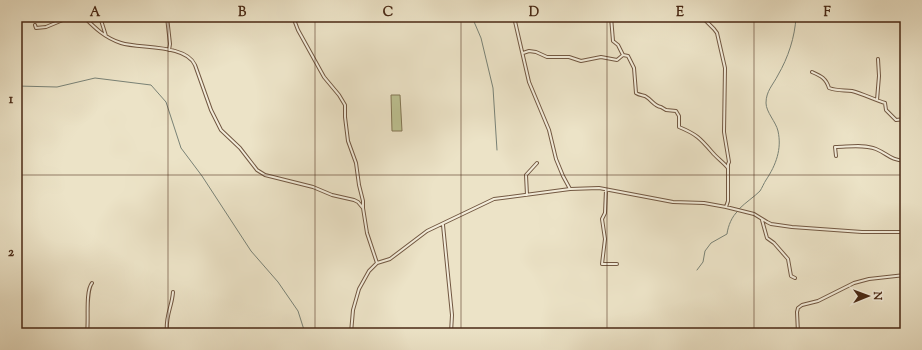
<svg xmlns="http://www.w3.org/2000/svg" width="922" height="350" viewBox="0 0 922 350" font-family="'Sorts Mill Goudy',serif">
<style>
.green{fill:#bdc292;stroke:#837654}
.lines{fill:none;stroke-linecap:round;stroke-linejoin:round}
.stream{stroke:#798276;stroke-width:1}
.street-casing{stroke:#725842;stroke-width:4}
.street{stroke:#f3eddb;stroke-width:2}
.grid{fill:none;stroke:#492915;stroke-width:1;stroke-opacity:0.55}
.neatline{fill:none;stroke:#492915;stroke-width:1.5}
.grid-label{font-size:13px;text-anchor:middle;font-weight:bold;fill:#492915}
</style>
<rect width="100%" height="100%" fill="#ece3c7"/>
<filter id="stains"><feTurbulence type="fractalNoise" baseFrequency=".005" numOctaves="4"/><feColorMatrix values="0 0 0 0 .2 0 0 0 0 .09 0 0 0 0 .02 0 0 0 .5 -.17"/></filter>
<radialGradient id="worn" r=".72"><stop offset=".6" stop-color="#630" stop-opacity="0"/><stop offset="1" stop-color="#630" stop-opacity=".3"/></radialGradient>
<!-- green -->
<path class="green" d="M 391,95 L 400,95 L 402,131 L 392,131 Z"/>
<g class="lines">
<!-- stream -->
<path class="stream" d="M 472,17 L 481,38 L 493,88 L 497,150
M 17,86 L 57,87 L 95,78 L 151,85 L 166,102 L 181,148 L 202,176 L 251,251 L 278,282 L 298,311 L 305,333
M 739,209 C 746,202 754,197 760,191 C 762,188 764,183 766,180 C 776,165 782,149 778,131 C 776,122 766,112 766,103 C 766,91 773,85 778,75 C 788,58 795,37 796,17
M 697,270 L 703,262 L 705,251 L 711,243 L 727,234 C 728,226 732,216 738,211"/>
<defs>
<path id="street" d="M 84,17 C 95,28 105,38 121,43 C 140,49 186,44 195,65 L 211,110 L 221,130 L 240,148 L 257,170 L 265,175 L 313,187 L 332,195 L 354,200 L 358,202 L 363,208 L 367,233 L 377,263
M 100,17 L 106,36
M 167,17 L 170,44 L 169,50
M 293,17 L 298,30 L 324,77 L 339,95 L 345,105 L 345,117 L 348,141 L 356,163 L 359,185 L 363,201 L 363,208
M 514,17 L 529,82 L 549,130 L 556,159 L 563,176 L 570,189
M 611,17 L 613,41 L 618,45 L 623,55
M 702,17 L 714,29 L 717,33 L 725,68 L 724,132 L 729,162 L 728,164 L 728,201 L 726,207
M 35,25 L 36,28 L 46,27 L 70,17
M 523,53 L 529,51 L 536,52 L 547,57 L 569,57 L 581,61 L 601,57 L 617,60 L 623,55 L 628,56 L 634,68 L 636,93 C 639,95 642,95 645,96 C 652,100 654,106 661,107 L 666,110 L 676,111 L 679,116 L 679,127 C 696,134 700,138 712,152 C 717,158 723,162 728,168
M 812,72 C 821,76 826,78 829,88 C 837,91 844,90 852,91 C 863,94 873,99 885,103 L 886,110 L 896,120 L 905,119
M 877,100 L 879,76 L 878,59
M 836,156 L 835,147 C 848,147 864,144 876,149 C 888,154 890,160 905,161
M 606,190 L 605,213 L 602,219 L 605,239 L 602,264 L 617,264
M 527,195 L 526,175 L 537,163
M 762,220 L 767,238 L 774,243 L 788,259 L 791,276 L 795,278
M 443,225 L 452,315 L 451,333
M 87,333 C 89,320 85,292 92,283
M 167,333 C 165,316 172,307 173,292
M 351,333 L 353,310 L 359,289 L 369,271 L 377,263 L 390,259 L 427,231 L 494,199 L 570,189 L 599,188 L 673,202 L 704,203 L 726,207 L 754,214 L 767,222 L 771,224 L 792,227 L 862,232 L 905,232
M 798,333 L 797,312 L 798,308 L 802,305 L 818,301 L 854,283 L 869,279 L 905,275"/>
</defs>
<!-- street casing -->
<use href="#street" class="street-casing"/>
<!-- street -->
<use href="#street" class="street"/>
</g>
<!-- grid -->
<path class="grid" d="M 168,17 L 168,333M 315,17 L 315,333M 461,17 L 461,333M 607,17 L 607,333M 754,17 L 754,333M 17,175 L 905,175"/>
<!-- margin -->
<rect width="922" height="350" fill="none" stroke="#ece3c7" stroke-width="44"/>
<!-- north arrow -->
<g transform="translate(868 296) rotate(89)" stroke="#f3eddb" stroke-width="3" paint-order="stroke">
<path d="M0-3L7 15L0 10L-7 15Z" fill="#492915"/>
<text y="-6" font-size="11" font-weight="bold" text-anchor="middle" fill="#492915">N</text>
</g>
<rect x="22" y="22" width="878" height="306" class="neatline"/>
<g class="grid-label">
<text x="95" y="16">A</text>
<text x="242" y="16">B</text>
<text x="388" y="16">C</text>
<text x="534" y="16">D</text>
<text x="680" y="16">E</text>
<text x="827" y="16">F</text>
<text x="11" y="103">1</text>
<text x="11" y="256">2</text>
</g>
<rect width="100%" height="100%" filter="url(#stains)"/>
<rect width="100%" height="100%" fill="url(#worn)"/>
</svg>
